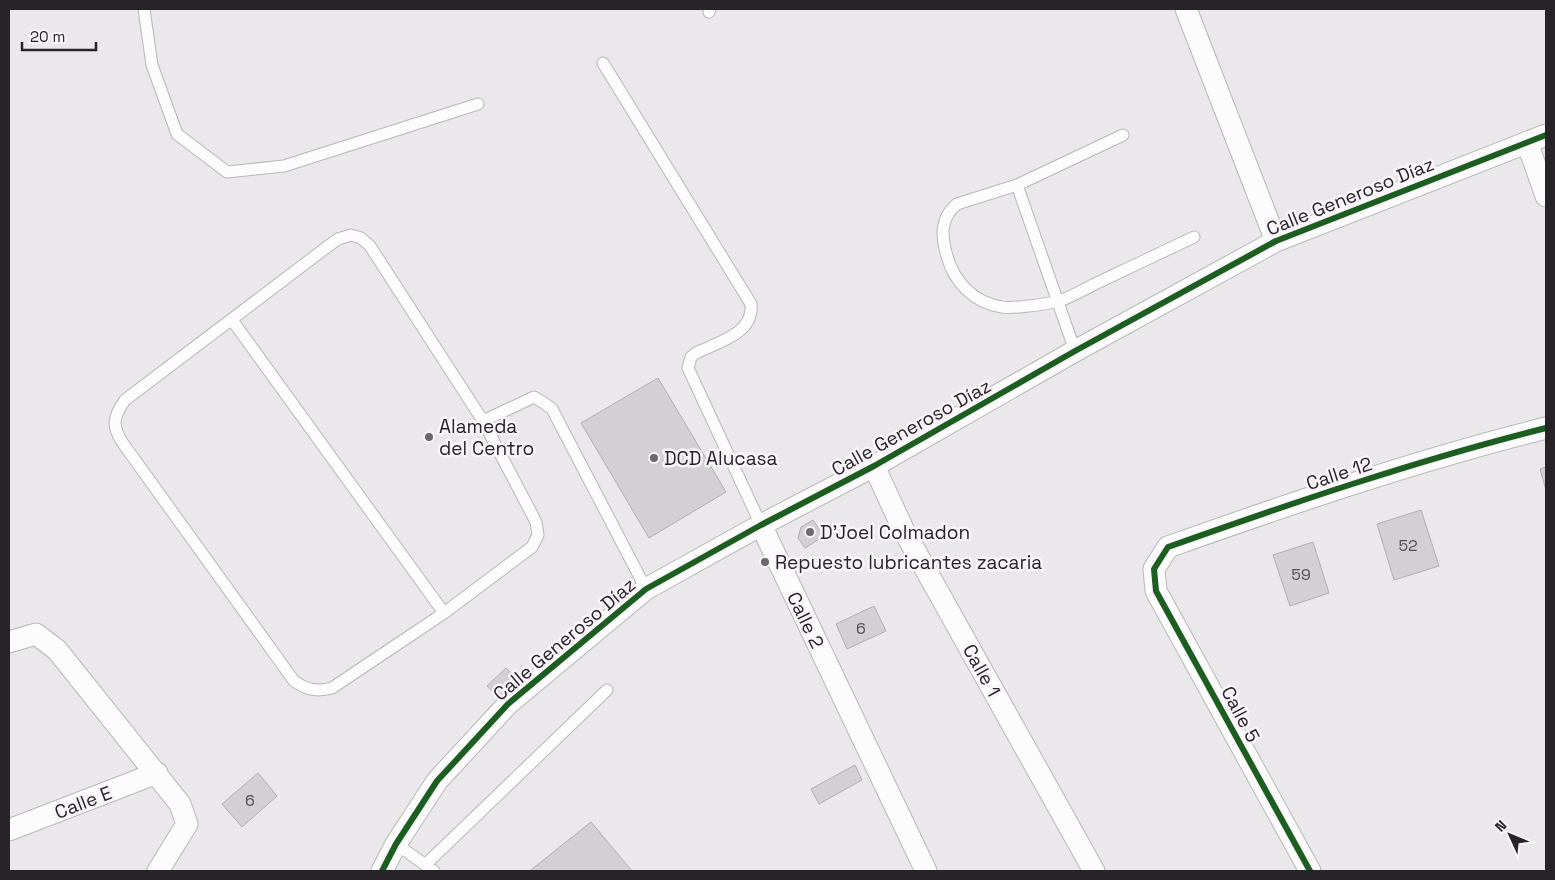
<svg xmlns="http://www.w3.org/2000/svg" width="1555" height="880" viewBox="0 0 1555 880" font-family="'Space Grotesk',sans-serif">
<style>
.building{fill:#d2d0d2;stroke:#b1aeb1}
.lines{fill:none;stroke-linecap:round;stroke-linejoin:round}
.lane-casing{stroke:#b8b6b9;stroke-width:13}
.street-casing{stroke:#b8b6b9;stroke-width:23}
.lane{stroke:#fcfcfc;stroke-width:11}
.street{stroke:#fcfcfc;stroke-width:21}
.cycleway-casing{stroke:#faf4fa;stroke-width:9}
.cycleway{stroke:#1b5e20;stroke-width:6}
.poi-dot{fill:#6b696b;stroke:#faf4fa;stroke-width:2}
.labels{text-anchor:middle;stroke-width:5;stroke-linejoin:round;paint-order:stroke}
.number-label{font-size:16px;fill:#525052}
.street-label{font-size:19px;fill:#262426;stroke:#faf4fa}
.poi-label{font-size:19px;fill:#262426;stroke:#faf4fa;text-anchor:start}
</style>
<rect width="100%" height="100%" fill="#ebe8ec"/>
<!-- building -->
<path class="building" d="M 658,378 L 726,492 L 649,538 L 581,423 Z
M 1546,467 L 1546,490 L 1540,469 Z
M 1421,510 L 1439,566 L 1394,580 L 1377,524 Z
M 813,520 L 824,536 L 805,548 L 798,538 L 801,527 Z
M 1313,542 L 1329,593 L 1290,606 L 1273,555 Z
M 874,606 L 886,631 L 847,649 L 836,624 Z
M 506,668 L 520,683 L 501,701 L 487,686 Z
M 855,765 L 862,780 L 819,804 L 811,789 Z
M 258,773 L 277,796 L 242,827 L 222,804 Z
M 591,822 L 632,871 L 532,871 L 531,870 Z"/>
<g class="lines">
<defs>
<path id="lane" d="M 144,9 L 152,65 L 177,134 L 227,172 L 284,166 L 478,104
M 709,12 L 710,9
M 603,63 L 751,304 C 754,334 718,342 696,353 L 691,357 L 688,368 L 761,525
M 1123,135 L 1017,185 L 957,204 C 940,218 941,236 947,256 C 954,282 974,303 1002,307 C 1012,309 1045,304 1055,302 C 1069,299 1084,289 1097,283 C 1129,268 1162,252 1194,237
M 1017,185 L 1075,351
M 351,235 L 361,238 L 370,246 L 483,421 L 536,522 L 538,535 L 532,547 L 444,613 L 332,688 C 317,692 307,690 294,681 L 122,442 C 111,424 114,416 125,400 L 327,247 L 338,239 Z
M 232,320 L 444,613
M 483,421 L 534,397 L 544,403 L 552,409 L 646,589
M 396,844 L 434,871
M 425,865 L 607,690"/>
<path id="street" d="M 1186,9 L 1276,241
M 1527,142 L 1546,196
M 874,466 L 903,529 L 1094,871
M 761,525 L 926,871
M 9,642 L 36,634 L 57,650 L 180,804 L 187,824 L 158,871
M 9,830 L 157,773
M 382,871 L 396,844 L 437,781 L 508,704 L 646,589 L 761,525 L 874,466 L 1075,351 L 1276,241 L 1546,135
M 1310,871 L 1156,591 L 1154,569 L 1168,547 C 1292,503 1418,460 1546,428"/>
</defs>
<!-- lane casing -->
<use href="#lane" class="lane-casing"/>
<!-- street casing -->
<use href="#street" class="street-casing"/>
<!-- lane -->
<use href="#lane" class="lane"/>
<!-- street -->
<use href="#street" class="street"/>
<defs>
<path id="cycleway" d="M 382,871 L 396,844 L 437,781 L 508,704 L 646,589 L 761,525 L 874,466 L 1075,351 L 1276,241 L 1546,135
M 1310,871 L 1156,591 L 1154,569 L 1168,547 C 1292,503 1418,460 1546,428"/>
</defs>
<!-- cycleway casing -->
<use href="#cycleway" class="cycleway-casing"/>
<!-- cycleway -->
<use href="#cycleway" class="cycleway"/>
</g>
<!-- markers -->
<g class="poi-dot">
<circle cx="429" cy="437" r="5"/>
<circle cx="654" cy="458" r="5"/>
<circle cx="810" cy="532" r="5"/>
<circle cx="765" cy="562" r="5"/>
</g>
<g class="labels">
<!-- number labels -->
<g class="number-label">
<text x="1408" y="551">52</text>
<text x="1301" y="580">59</text>
<text x="861" y="634">6</text>
<text x="250" y="806">6</text>
</g>
<!-- street labels -->
<g class="street-label">
<text transform="translate(1350 196) rotate(-22)" y="7">Calle Generoso Díaz</text>
<text transform="translate(911 427) rotate(-29)" y="7">Calle Generoso Díaz</text>
<text transform="translate(1339 473) rotate(-18)" y="7">Calle 12</text>
<text transform="translate(806 620) rotate(64)" y="7">Calle 2</text>
<text transform="translate(564 639) rotate(-40)" y="7">Calle Generoso Díaz</text>
<text transform="translate(982 670) rotate(61)" y="7">Calle 1</text>
<text transform="translate(1241 714) rotate(62)" y="7">Calle 5</text>
<text transform="translate(83 802) rotate(-21)" y="7">Calle E</text>
</g>
<!-- poi labels -->
<g class="poi-label">
<text x="439" y="433">Alameda<tspan x="439" dy="22">del Centro</tspan></text>
<text x="664" y="465">DCD Alucasa</text>
<text x="820" y="539">D'Joel Colmadon</text>
<text x="775" y="569">Repuesto lubricantes zacaria</text>
</g>
</g>
<!-- border -->
<rect width="1555" height="880" fill="none" stroke="#262426" stroke-width="20"/>
<!-- north arrow -->
<g transform="translate(1510 835) rotate(314)" stroke="#faf4fa" stroke-width="4" paint-order="stroke">
<path d="M0-4L9 19L0 12L-9 19Z" fill="#262426"/>
<text y="-8" font-size="14" font-weight="bold" text-anchor="middle" fill="#262426">N</text>
</g>
<!-- scale -->
<path d="M22 42v8h74v-8" fill="none" stroke="#262426" stroke-width="2.5"/>
<text x="30" y="42" font-size="15" fill="#262426" stroke="#faf4fa" stroke-width="4" paint-order="stroke">20 m</text>
</svg>
